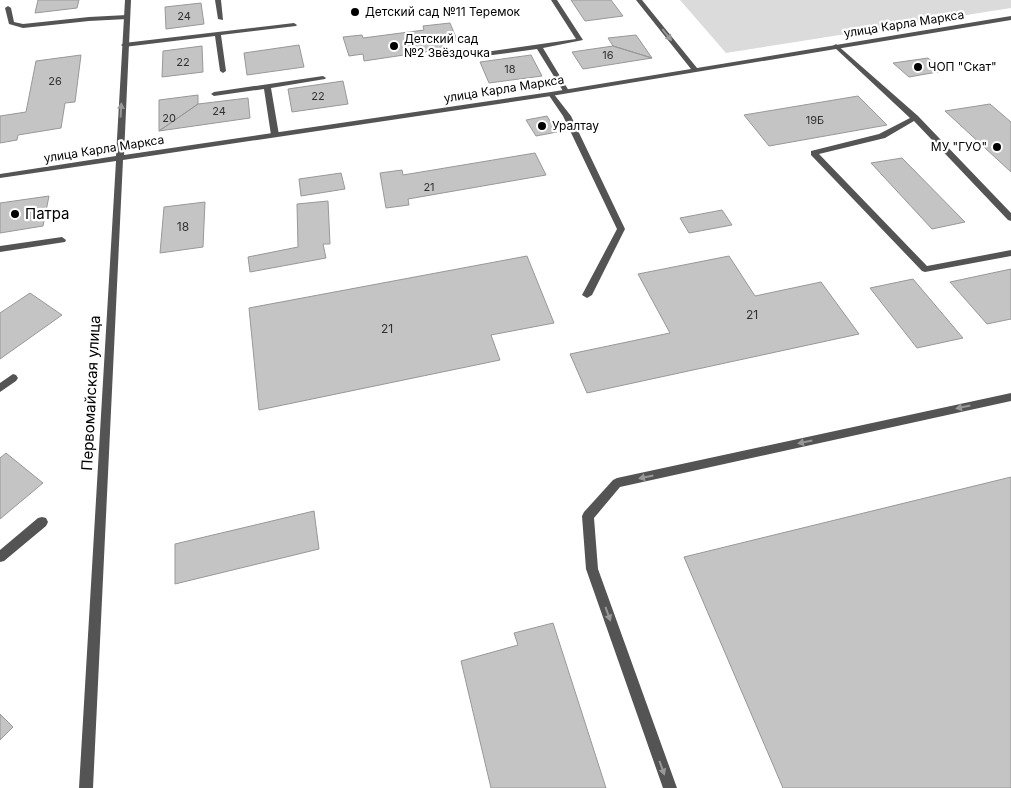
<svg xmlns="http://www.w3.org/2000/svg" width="1011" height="788" viewBox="0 0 1011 788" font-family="Inter,sans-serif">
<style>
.green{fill:#dbdbdb}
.building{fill:#c4c4c4;stroke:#989898}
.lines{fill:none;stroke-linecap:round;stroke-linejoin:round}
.lane{fill:#545454;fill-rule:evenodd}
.street{fill:#545454;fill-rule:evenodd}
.oneway{fill:#989898}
.poi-dot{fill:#000;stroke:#fff;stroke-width:2}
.labels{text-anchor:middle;stroke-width:4.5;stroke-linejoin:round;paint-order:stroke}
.far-number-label{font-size:11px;fill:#313131}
.far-poi-label{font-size:12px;fill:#000;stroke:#fff;text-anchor:start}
.far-street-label{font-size:12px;fill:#000;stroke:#fff}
.number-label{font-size:12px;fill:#313131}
.poi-label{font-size:15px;fill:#000;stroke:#fff;text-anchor:start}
.street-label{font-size:15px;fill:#000;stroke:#fff}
</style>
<rect width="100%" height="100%" fill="#fff"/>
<!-- green -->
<path class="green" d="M 680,0 L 1011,0 L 1011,8 L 726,53 Z"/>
<!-- building -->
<path class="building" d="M 38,0 L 79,0 L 77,8 L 35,13 Z
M 571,0 L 611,0 L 623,16 L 585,21 Z
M 201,3 L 204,24 L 166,29 L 165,7 Z
M 450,23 L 457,40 L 440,42 L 444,49 L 364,61 L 363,54 L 349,56 L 343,37 L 362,35 L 363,38 L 424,30 L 423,26 Z
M 636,35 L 652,58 L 613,46 L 608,38 Z
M 299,45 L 304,67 L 247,75 L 244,53 Z
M 202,46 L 203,72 L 162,77 L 163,51 Z
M 613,46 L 652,58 L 583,69 L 572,52 Z
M 81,55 L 75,102 L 65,103 L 61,128 L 18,135 L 17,140 L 0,143 L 0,116 L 26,112 L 36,61 Z
M 531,55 L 542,76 L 489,83 L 480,62 Z
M 928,58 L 943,71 L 909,77 L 893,63 Z
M 343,81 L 348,104 L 292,112 L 288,89 Z
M 198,95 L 198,104 L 159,131 L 159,100 Z
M 858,96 L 887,125 L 769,146 L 744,115 Z
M 248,98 L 250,118 L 159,131 L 198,104 Z
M 990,104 L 1011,122 L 1011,172 L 945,111 Z
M 547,116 L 557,132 L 536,136 L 526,120 Z
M 535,153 L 546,175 L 408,199 L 409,205 L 386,208 L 380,173 L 402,170 L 403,175 Z
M 902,158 L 965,222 L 932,229 L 871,163 Z
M 341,173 L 345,189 L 301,196 L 299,179 Z
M 49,196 L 43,226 L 0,233 L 0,203 Z
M 328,201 L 330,244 L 323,244 L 326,258 L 250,272 L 248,257 L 298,247 L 297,204 Z
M 205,202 L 203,247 L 160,253 L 164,207 Z
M 722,210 L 732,225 L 689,233 L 680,218 Z
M 527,256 L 554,323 L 491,335 L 500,360 L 259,410 L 249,308 Z
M 729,256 L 755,296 L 821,282 L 859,334 L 587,393 L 570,354 L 670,333 L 638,274 Z
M 1011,269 L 1011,319 L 987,324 L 950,282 Z
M 913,279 L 963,338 L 917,348 L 870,288 Z
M 30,293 L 62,315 L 0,359 L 0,313 Z
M 6,453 L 43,483 L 0,519 L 0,458 Z
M 1011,477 L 1011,788 L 783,788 L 684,557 Z
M 314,511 L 319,549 L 175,584 L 175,544 Z
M 553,623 L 606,788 L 491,788 L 461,661 L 518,645 L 514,633 Z
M 0,714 L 13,727 L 0,740 Z"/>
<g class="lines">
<!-- lane -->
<path class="lane" d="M 215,0 L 221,0 L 223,20 L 218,19 Z
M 551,0 L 557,0 L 583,40 L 543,48 L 569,91 L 566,93 L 563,91 L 537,49 L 485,56 L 482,54 L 485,52 L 576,39 Z
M 8,6 L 11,8 L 14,22 L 23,24 L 89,17 L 127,15 L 130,17 L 127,19 L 89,21 L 23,28 L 9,24 L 5,8 Z
M 294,23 L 297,25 L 296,26 L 221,35 L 226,71 L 223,73 L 220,71 L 215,36 L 124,47 L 121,45 L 124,43 Z
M 836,44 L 918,116 L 1011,213 L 1011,221 L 1008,220 L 914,121 L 885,138 L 819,154 L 927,266 L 1011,250 L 1011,256 L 925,272 L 922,271 L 811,155 L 811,151 L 879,134 L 910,118 L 834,47 L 833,46 Z
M 323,76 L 326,78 L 325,79 L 271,88 L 279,135 L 275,137 L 271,135 L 264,89 L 214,96 L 211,94 L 214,92 Z
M 551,92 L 553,93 L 571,116 L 625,229 L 592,295 L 587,298 L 582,295 L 617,229 L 563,116 L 548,94 Z
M 62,237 L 66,240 L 65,242 L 0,252 L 0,246 Z
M 13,374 L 16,375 L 18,378 L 16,381 L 0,392 L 0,383 Z
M 1011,393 L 1011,401 L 620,487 L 594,518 L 598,569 L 677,788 L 663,788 L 586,569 L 582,516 L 584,512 L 613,480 L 617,478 Z
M 42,517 L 46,518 L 48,522 L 46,526 L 4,561 L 0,562 L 0,550 L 38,518 Z"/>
<!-- street -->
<path class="street" d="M 125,0 L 131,0 L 124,155 L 551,92 L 691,69 L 636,0 L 642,0 L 697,68 L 1011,16 L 1011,20 L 551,96 L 123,160 L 93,788 L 79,788 L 116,161 L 0,178 L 0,174 L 116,156 Z"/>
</g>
<!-- one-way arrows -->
<defs><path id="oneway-solid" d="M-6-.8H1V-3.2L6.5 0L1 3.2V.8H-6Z" transform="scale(1.25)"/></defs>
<g class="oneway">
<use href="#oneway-solid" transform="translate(667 35) rotate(51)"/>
<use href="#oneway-solid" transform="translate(121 110) rotate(-87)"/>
<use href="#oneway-solid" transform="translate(963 407) rotate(168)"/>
<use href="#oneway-solid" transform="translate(805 442) rotate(168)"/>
<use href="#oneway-solid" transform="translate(646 477) rotate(168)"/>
<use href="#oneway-solid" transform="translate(608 614) rotate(70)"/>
<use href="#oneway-solid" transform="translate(662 768) rotate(70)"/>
</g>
<!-- markers -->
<g class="poi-dot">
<circle cx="355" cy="12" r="5"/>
<circle cx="394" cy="46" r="5"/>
<circle cx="918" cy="67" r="5"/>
<circle cx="542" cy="126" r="5"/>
<circle cx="997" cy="147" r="5"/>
<circle cx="15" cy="214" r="5"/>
</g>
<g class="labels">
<!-- far-number labels -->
<g class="far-number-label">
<text x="184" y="20">24</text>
<text x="608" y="59">16</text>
<text x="183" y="66">22</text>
<text x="510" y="73">18</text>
<text x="55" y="85">26</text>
<text x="318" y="100">22</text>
<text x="219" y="115">24</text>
<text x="169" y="122">20</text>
<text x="815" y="124">19Б</text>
<text x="429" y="191">21</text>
</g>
<!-- far-poi labels -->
<g class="far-poi-label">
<text x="365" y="16">Детский сад №11 Теремок</text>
<text x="404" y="43">Детский сад<tspan x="404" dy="14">№2 Звёздочка</tspan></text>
<text x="928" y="71">ЧОП "Скат"</text>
<text x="552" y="130">Уралтау</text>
<text x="987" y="151" text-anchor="end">МУ "ГУО"</text>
</g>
<!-- far-street labels -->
<g class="far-street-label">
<text transform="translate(904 24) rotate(-9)" y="4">улица Карла Маркса</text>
<text transform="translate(504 89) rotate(-9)" y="4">улица Карла Маркса</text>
<text transform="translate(104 149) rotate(-9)" y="4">улица Карла Маркса</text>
</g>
<!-- number labels -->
<g class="number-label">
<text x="183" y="231">18</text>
<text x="752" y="319">21</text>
<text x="387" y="333">21</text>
</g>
<!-- poi labels -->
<g class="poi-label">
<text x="25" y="219">Патра</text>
</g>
<!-- street labels -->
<g class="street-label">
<text transform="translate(91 393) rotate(-87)" y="5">Первомайская улица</text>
</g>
</g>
</svg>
